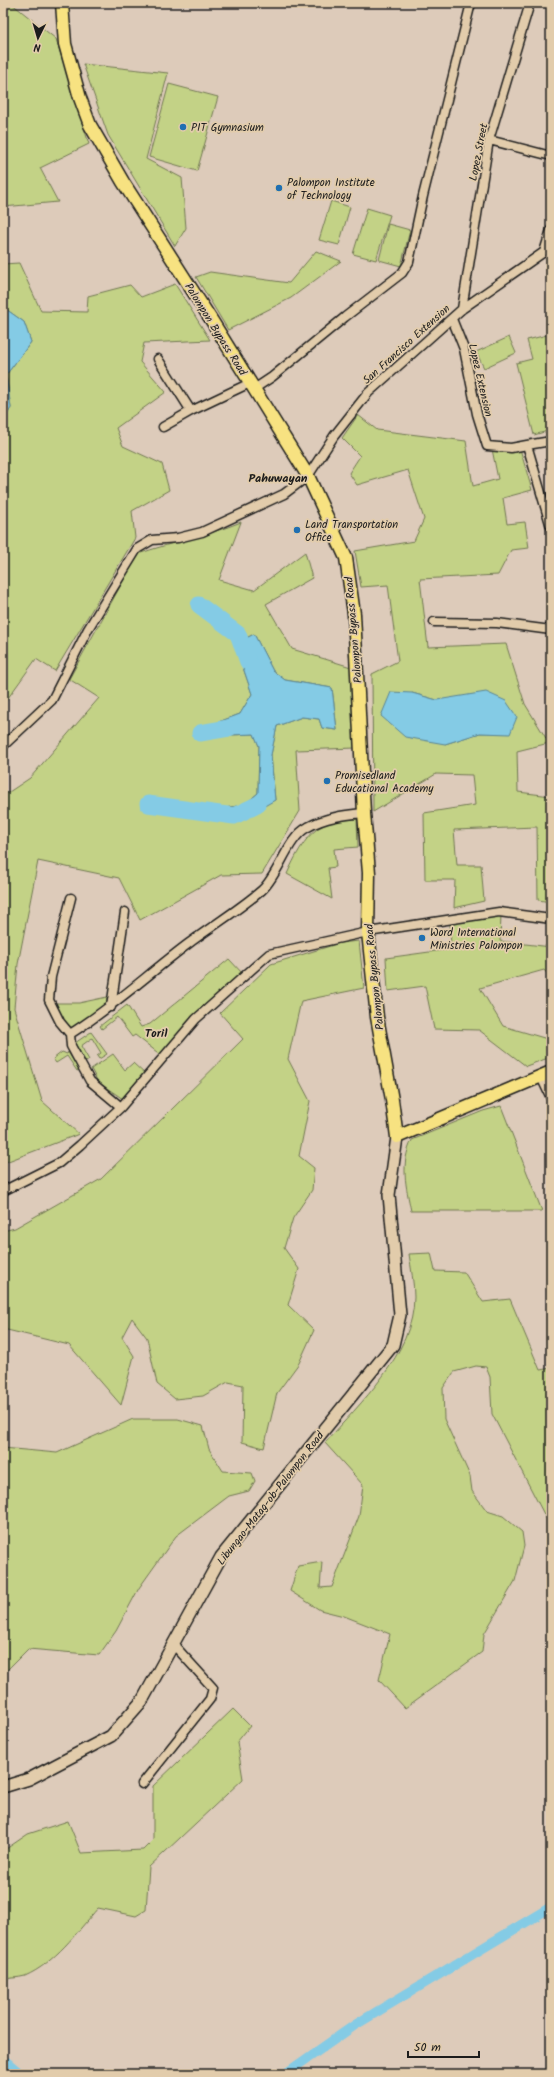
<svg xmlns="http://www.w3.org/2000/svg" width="554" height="2077" viewBox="0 0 554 2077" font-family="Kalam,sans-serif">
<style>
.green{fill:#c3d286;stroke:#707751;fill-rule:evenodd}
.water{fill:#84cbe5;stroke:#5a8595}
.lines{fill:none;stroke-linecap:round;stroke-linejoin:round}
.canal{stroke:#84cbe5;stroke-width:10}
.river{stroke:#84cbe5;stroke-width:17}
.street-casing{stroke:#1c1c1c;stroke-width:11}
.secondary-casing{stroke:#1c1c1c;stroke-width:14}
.primary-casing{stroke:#1c1c1c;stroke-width:15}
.street{stroke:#e2ccab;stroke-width:8}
.secondary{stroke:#e2ccab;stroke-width:11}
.primary{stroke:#f7e281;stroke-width:12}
.poi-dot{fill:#1f6fb2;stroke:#e2ccab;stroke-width:1.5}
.labels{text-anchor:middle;stroke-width:3.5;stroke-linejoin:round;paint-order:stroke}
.poi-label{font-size:11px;fill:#1c1c1c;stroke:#e2ccab;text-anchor:start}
.street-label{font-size:11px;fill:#1c1c1c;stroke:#e2ccab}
.neighbourhood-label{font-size:12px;font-weight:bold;fill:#1c1c1c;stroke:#e2ccab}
</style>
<rect width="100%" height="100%" fill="#ddcbba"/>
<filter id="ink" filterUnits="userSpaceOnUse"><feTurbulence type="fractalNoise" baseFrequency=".025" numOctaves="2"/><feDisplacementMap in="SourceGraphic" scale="8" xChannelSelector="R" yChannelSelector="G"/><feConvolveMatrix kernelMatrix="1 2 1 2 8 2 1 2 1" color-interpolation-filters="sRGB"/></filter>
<g filter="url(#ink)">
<!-- green -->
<path class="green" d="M 3,3 L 11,3 L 56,39 L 89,144 L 40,168 L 58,202 L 3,207 Z
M 83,64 L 168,73 L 146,159 L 182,178 L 186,228 L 175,246 L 108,135 Z
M 169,84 L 218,97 L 197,171 L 149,157 Z
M 331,201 L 350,207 L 339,245 L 319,240 Z
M 367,208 L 390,215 L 376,260 L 353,254 Z
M 388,224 L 410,230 L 401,266 L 379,260 Z
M 316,251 L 341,261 L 291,298 L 228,330 L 196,277 L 210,272 L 289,283 Z
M 19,263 L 41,311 L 87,312 L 88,296 L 130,285 L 141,297 L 175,284 L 210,340 L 144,343 L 140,362 L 166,392 L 116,428 L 123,446 L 162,464 L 169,490 L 132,511 L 135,538 L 55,671 L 36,659 L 3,705 L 3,421 L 11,408 L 6,375 L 31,342 L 24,322 L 3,307 L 3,264 Z
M 547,335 L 551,351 L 551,398 L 549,398 L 551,430 L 534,435 L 516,363 L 532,359 L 527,340 Z
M 509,337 L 516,353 L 484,368 L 476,352 Z
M 358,415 L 377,430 L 466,441 L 473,486 L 498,479 L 492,449 L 520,449 L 532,490 L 503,498 L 507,524 L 525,522 L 529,548 L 511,550 L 498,575 L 420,579 L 428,647 L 506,644 L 525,704 L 549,743 L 517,751 L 518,792 L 551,796 L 551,902 L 538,900 L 537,827 L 454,830 L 457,865 L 481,865 L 484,901 L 454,908 L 455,880 L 425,880 L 424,813 L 475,805 L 472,775 L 436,774 L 373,812 L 372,674 L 398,661 L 388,585 L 361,587 L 355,551 L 414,541 L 424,519 L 408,470 L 357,485 L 349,473 L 360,456 L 342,438 ZM 412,693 L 437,700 L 510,733 L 480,733 L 445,744 Z
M 241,522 L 219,580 L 254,590 L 305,552 L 312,578 L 266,604 L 292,649 L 351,667 L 356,748 L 296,750 L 300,811 L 262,874 L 221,875 L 140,920 L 119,878 L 38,861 L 18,964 L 14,1008 L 42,1101 L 79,1134 L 3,1163 L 3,796 L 30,778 L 99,698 L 69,679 L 138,554 C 172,542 207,536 241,522 ZM 254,634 L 273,671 L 285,680 L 332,688 L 337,730 L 322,728 L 319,719 L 302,717 L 277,726 L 271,755 L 275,800 L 218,817 L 218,809 L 244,805 L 258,793 L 259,746 L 254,734 L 206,736 L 205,727 L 240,714 L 252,694 L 235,644 Z
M 357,819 L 358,847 L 334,849 L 336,867 L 328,868 L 332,899 L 287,874 C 297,853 308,828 332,822 C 340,819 349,820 357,819 Z
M 501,915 L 500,941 L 551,947 L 551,978 L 544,970 L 480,988 L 503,1026 L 551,1040 L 551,1057 L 526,1066 L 479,1030 L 434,1029 L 425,986 L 388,991 L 386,958 L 451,949 L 450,924 Z
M 359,941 L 364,988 L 301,1001 L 288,1059 L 310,1101 L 299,1156 L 314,1168 L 312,1190 L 293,1218 L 284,1248 L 299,1269 L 288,1305 L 314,1330 L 299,1363 L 277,1393 L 264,1448 L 242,1442 L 243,1385 L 228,1382 L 203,1396 L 175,1399 L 157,1384 L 147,1338 L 132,1318 L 122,1337 L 134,1356 L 121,1405 L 69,1345 L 3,1329 L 3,1231 L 15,1228 L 101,1179 L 243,1039 L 220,1013 L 271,964 L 340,943 Z
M 229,959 L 243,974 L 162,1056 L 135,1035 L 132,1037 L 117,1017 L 102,1029 L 100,1026 L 127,1005 L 141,1027 L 150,1024 Z
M 107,997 L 106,1006 L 72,1029 L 67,1027 L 55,1003 L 79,1003 Z
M 91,1032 L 107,1054 L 99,1059 L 97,1056 L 101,1053 L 92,1038 L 81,1046 L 89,1060 L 86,1062 L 75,1043 Z
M 62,1052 L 67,1054 L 68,1052 L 79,1070 L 77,1071 L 67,1056 L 56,1063 L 53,1059 Z
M 113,1054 L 125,1070 L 133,1063 L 146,1075 L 123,1099 L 98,1082 L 91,1069 Z
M 501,1106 L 542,1211 L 411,1211 C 406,1186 400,1164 412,1140 L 483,1111 Z
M 431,1253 L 435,1271 L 464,1272 L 483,1302 L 510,1299 L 540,1370 L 551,1368 L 551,1523 L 547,1520 L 492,1414 L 490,1377 L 486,1367 L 476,1366 L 454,1372 L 443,1388 L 444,1419 L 470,1476 L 472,1491 L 487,1511 L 503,1516 L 522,1532 L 524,1546 L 515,1581 L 484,1634 L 482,1652 L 405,1708 L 379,1680 L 390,1634 L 344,1616 L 320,1610 L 290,1591 L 298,1566 L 322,1562 L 320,1588 L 332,1587 L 359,1516 L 363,1485 L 325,1443 C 360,1403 414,1354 414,1297 C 414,1283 411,1268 409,1254 Z
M 133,1419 L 178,1419 L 203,1426 L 209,1449 L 223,1471 L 252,1473 L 255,1481 L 249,1491 L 229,1496 L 176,1536 L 139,1588 L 116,1631 L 99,1655 L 28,1649 L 3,1674 L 3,1448 L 57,1453 Z
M 233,1709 L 250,1726 L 237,1742 L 243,1779 L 149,1867 L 146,1910 L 136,1916 L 98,1908 C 77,1932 55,1963 25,1976 C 18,1978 10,1978 3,1979 L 3,1851 L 28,1834 L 68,1821 L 81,1853 L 143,1850 L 153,1840 L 153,1786 Z"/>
<!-- water -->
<path class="water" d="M 3,307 L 24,322 L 31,342 L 6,375 L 11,408 L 3,421 Z
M 254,634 L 273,671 L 285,680 L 332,688 L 337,730 L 322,728 L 319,719 L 302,717 L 277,726 L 271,755 L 275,800 L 254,812 L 217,817 L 218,809 L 244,805 L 258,793 L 259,746 L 254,734 L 206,736 L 205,727 L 240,714 L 252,694 L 235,644 Z
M 391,692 L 412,693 L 437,700 L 486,692 L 506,701 L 517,717 L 510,734 L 480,733 L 445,744 L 405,737 L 381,716 Z"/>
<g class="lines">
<!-- canal -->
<path class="canal" d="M 3,2059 L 21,2074
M 285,2074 L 355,2025 L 551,1907"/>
<!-- river -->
<path class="river" d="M 199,605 L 238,634 L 248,662
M 200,733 L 229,728
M 148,804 L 234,816 L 257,805"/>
<defs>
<path id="street" d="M 489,140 L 551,156
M 544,252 L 551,230
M 462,309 L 489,140 L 530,3
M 452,319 L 464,349 L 477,414 L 487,446 L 511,448 L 527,445
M 158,359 L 191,411
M 254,389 L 272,377 L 345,317 L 402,273 L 409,262 L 423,196 L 471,3
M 163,427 L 191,411 L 250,383
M 551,441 L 527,445 L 551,527
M 434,622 L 497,623 L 551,630
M 3,746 L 52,700 L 88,629 L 137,549 L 152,540 L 178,538 L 202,532 L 284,494 L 308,476 L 334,436 L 368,393 L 462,309 L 544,252
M 71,898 L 51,977 L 49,1000 L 60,1022 L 70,1034 L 71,1046 L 90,1081 L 121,1107
M 111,1007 L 125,912
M 70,1034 C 112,1008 148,974 188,944 C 212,926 239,910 262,890 C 280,873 287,838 308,827 C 325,817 345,815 364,813
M 541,1077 L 551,1098
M 3,1191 L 59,1163 L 80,1145 L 121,1107 L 196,1019 L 269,954 L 368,932 L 499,912 L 551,919
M 142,1784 L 210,1699 L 213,1688 L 173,1644"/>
<path id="secondary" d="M 3,1787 L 29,1779 L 111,1736 L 142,1701 L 221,1557 L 393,1345 L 400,1315 L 389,1195 L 397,1137"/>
<path id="primary" d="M 62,3 L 65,44 L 80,98 L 90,125 L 123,182 L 212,321 L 308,476 L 346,558 L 354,614 L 364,813 L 369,873 L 368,932 L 377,1017 L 392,1100 L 397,1137 L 551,1072"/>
</defs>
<!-- street casing -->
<use href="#street" class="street-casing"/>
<!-- secondary casing -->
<use href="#secondary" class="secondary-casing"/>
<!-- primary casing -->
<use href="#primary" class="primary-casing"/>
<!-- street -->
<use href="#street" class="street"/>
<!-- secondary -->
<use href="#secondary" class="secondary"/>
<!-- primary -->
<use href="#primary" class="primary"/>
</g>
</g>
<!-- markers -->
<g class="poi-dot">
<circle cx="183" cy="127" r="4"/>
<circle cx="279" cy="188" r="4"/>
<circle cx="297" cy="530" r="4"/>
<circle cx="327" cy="781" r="4"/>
<circle cx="422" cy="938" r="4"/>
</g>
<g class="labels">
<!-- poi labels -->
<g class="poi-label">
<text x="191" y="131">PIT Gymnasium</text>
<text x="287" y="186">Palompon Institute<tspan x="287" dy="13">of Technology</tspan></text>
<text x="305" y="528">Land Transportation<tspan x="305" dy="13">Office</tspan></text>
<text x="335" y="779">Promisedland<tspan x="335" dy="13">Educational Academy</tspan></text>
<text x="430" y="936">Word International<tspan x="430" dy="13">Ministries Palompon</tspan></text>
</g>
<!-- street labels -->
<g class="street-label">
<text transform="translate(478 152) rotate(-79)" y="4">Lopez Street</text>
<text transform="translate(216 329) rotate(58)" y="4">Palompon Bypass Road</text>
<text transform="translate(406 344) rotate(-42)" y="4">San Francisco Extension</text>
<text transform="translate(481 380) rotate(77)" y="4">Lopez Extension</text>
<text transform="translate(353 630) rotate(-95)" y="4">Palompon Bypass Road</text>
<text transform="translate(374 977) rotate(-96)" y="4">Palompon Bypass Road</text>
<text transform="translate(270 1498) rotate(-52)" y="4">Libungao-Matag-ob-Palompon Road</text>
</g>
<!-- neighbourhood labels -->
<g class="neighbourhood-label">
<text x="278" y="482">Pahuwayan</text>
<text x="156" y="1037">Toril</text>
</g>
</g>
<!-- margin -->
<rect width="554" height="2077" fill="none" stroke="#e2ccab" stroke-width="16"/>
<rect x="8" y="8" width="538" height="2061" fill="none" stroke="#1c1c1c" stroke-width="1.5" filter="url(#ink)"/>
<!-- north arrow -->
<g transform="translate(38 38) rotate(185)" stroke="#e2ccab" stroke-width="3" paint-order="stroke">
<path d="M0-3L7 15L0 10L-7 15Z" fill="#1c1c1c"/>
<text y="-6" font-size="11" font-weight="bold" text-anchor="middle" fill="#1c1c1c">N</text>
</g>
<!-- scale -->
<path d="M408 2051v6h71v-6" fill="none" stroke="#1c1c1c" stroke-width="2"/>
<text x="414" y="2051" font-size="12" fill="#1c1c1c" stroke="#e2ccab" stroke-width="3" paint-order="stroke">50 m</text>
</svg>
